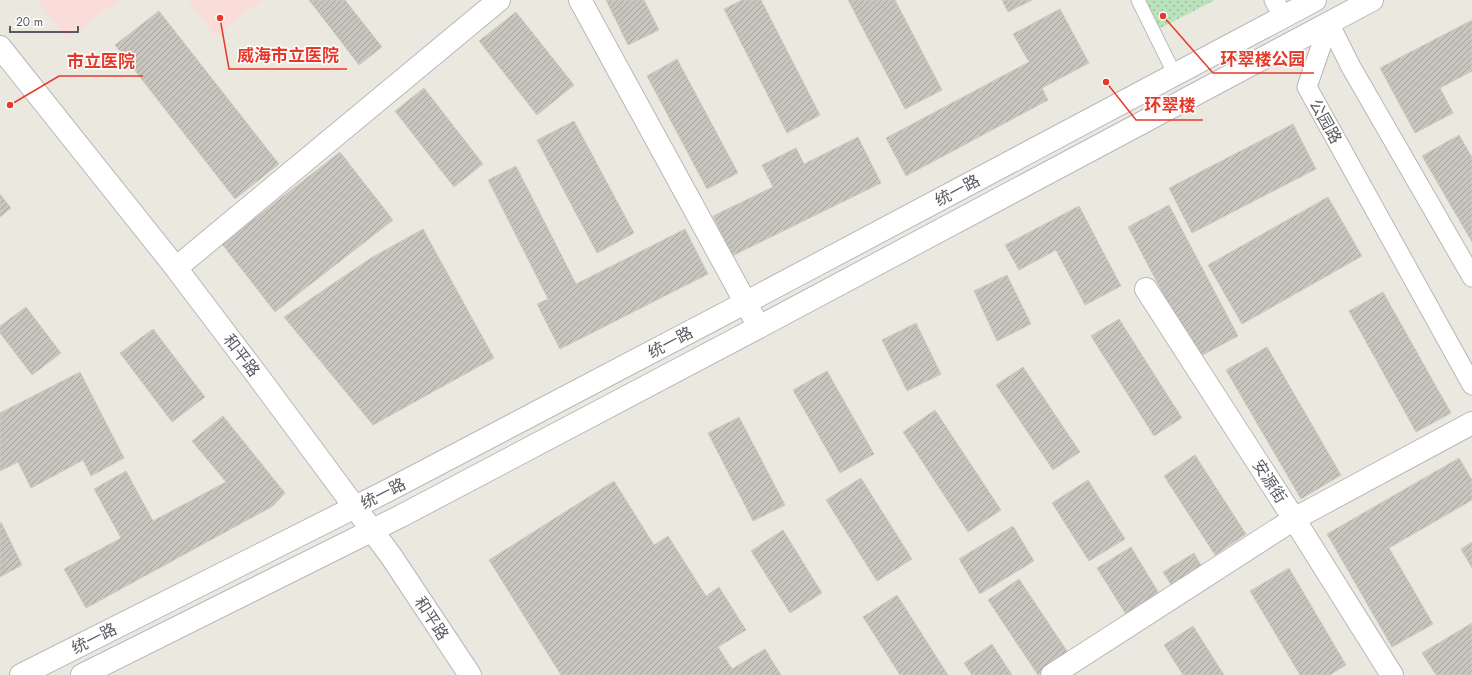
<svg xmlns="http://www.w3.org/2000/svg" width="1472" height="675" viewBox="0 0 1472 675" font-family="Jost,'Noto Sans SC',sans-serif">
<style>
.medical{fill:#fadcd9}
.park{fill:url(#park-dots)}
.building{fill:url(#building-hatch);stroke:#d0cabe}
.lines{fill:none;stroke-linecap:round;stroke-linejoin:round}
.service-casing{stroke:#b5b7bc;stroke-width:15}
.pedestrian-casing{stroke:#b5b7bc;stroke-width:21}
.minor-casing{stroke:#b5b7bc;stroke-width:24}
.tertiary-casing{stroke:#b5b7bc;stroke-width:24}
.secondary-casing{stroke:#b5b9be;stroke-width:24}
.service{stroke:#fff;stroke-width:13}
.pedestrian{stroke:#fff;stroke-width:19}
.minor{stroke:#fff;stroke-width:22}
.tertiary{stroke:#fff;stroke-width:22}
.secondary{stroke:#fff;stroke-width:22}
.labels{text-anchor:middle;stroke-width:3;stroke-linejoin:round;paint-order:stroke}
.street-label{font-size:16px;fill:#585c60;stroke:#fff}
.leader{fill:none;stroke:#e6392a;stroke-width:1.5}
.callout-dot{fill:#e6392a;stroke:#fff;stroke-width:1.5}
.callout-label{font-size:17px;text-anchor:middle;font-weight:bold;fill:#e6392a;stroke:#fff;stroke-width:3;stroke-linejoin:round;paint-order:stroke}
</style>
<defs>
<pattern id="park-dots" width="8" height="8" patternUnits="userSpaceOnUse"><rect width="8" height="8" fill="#bbe3bb"/><path d="M2 2h.1M6 6h.1" fill="none" stroke="#9bbb9b" stroke-width="1.8" stroke-linecap="round"/></pattern>
<pattern id="building-hatch" width="6" height="6" patternUnits="userSpaceOnUse"><rect width="6" height="6" fill="#c8c5be"/><path d="M-1 1l2-2M0 6l6-6M5 7l2-2" fill="none" stroke="#a5a39e"/></pattern>
</defs>
<rect width="100%" height="100%" fill="#ebe9df"/>
<!-- medical -->
<path class="medical" d="M 37,0 L 119,0 L 67,40 Z
M 188,0 L 262,0 L 215,36 Z"/>
<!-- park -->
<path class="park" d="M 1133,0 L 1215,0 L 1153,32 Z"/>
<!-- building -->
<path class="building" d="M 309,0 L 345,0 L 382,47 L 359,65 Z
M 606,0 L 644,0 L 659,30 L 628,45 Z
M 742,0 L 761,0 L 820,115 L 787,133 L 724,9 Z
M 848,0 L 895,0 L 942,90 L 905,109 Z
M 1002,0 L 1032,0 L 1008,12 Z
M 1060,9 L 1089,63 L 1042,88 L 1048,100 L 906,176 L 886,138 L 1029,62 L 1013,34 Z
M 159,11 L 279,164 L 235,199 L 115,45 Z
M 516,12 L 574,85 L 537,115 L 479,41 Z
M 1472,20 L 1472,71 L 1440,88 L 1453,113 L 1415,133 L 1380,68 Z
M 677,59 L 738,173 L 707,189 L 647,76 Z
M 424,88 L 483,164 L 454,187 L 395,111 Z
M 574,121 L 634,233 L 597,253 L 537,140 Z
M 1293,124 L 1316,169 L 1192,233 L 1169,188 Z
M 1459,135 L 1472,157 L 1472,242 L 1422,156 Z
M 858,137 L 881,183 L 732,256 L 713,216 L 773,187 L 762,165 L 796,148 L 804,164 Z
M 340,152 L 393,220 L 275,312 L 222,244 Z
M 516,166 L 576,284 L 685,229 L 708,274 L 560,349 L 537,304 L 548,299 L 488,180 Z
M 0,194 L 11,208 L 0,217 Z
M 1328,197 L 1362,256 L 1242,324 L 1208,265 Z
M 1169,205 L 1238,336 L 1197,358 L 1128,227 Z
M 1079,206 L 1121,286 L 1085,305 L 1056,250 L 1019,270 L 1005,245 Z
M 423,229 L 494,358 L 373,425 L 284,317 L 371,258 Z
M 1007,275 L 1031,324 L 997,341 L 974,291 Z
M 1383,292 L 1451,413 L 1416,432 L 1349,311 Z
M 26,307 L 61,353 L 32,375 L 0,333 L 0,326 Z
M 1119,319 L 1182,418 L 1154,436 L 1091,336 Z
M 916,323 L 941,374 L 907,391 L 882,340 Z
M 153,329 L 205,397 L 172,422 L 120,353 Z
M 1267,347 L 1341,475 L 1301,499 L 1226,370 Z
M 1023,367 L 1080,452 L 1053,470 L 996,385 Z
M 827,371 L 874,454 L 840,473 L 793,390 Z
M 80,372 L 124,458 L 91,476 L 83,460 L 31,488 L 18,462 L 0,471 L 0,413 Z
M 935,410 L 1001,510 L 968,532 L 903,432 Z
M 223,416 L 285,493 L 273,506 L 86,608 L 64,569 L 121,538 L 94,489 L 126,471 L 153,521 L 226,482 L 192,441 Z
M 739,417 L 785,505 L 753,521 L 708,433 Z
M 1195,455 L 1246,534 L 1215,555 L 1164,476 Z
M 1459,458 L 1472,480 L 1472,500 L 1389,548 L 1433,624 L 1392,647 L 1327,534 Z
M 861,478 L 912,559 L 877,581 L 826,500 Z
M 1088,480 L 1125,539 L 1089,561 L 1052,503 Z
M 614,481 L 654,545 L 668,536 L 706,596 L 719,587 L 746,630 L 718,647 L 732,669 L 765,649 L 781,675 L 561,675 L 489,560 Z
M 1,522 L 22,565 L 0,577 L 0,523 Z
M 1013,526 L 1034,561 L 980,594 L 959,559 Z
M 783,530 L 822,593 L 790,613 L 751,551 Z
M 1472,542 L 1472,568 L 1461,549 Z
M 1131,547 L 1160,595 L 1127,616 L 1097,568 Z
M 1194,553 L 1203,569 L 1173,588 L 1163,572 Z
M 1289,568 L 1346,665 L 1330,675 L 1300,675 L 1250,591 Z
M 1019,579 L 1069,654 L 1038,675 L 988,600 Z
M 897,595 L 948,675 L 900,675 L 863,617 Z
M 1472,623 L 1472,675 L 1436,675 L 1422,653 Z
M 1193,626 L 1224,675 L 1183,675 L 1164,645 Z
M 992,644 L 1012,675 L 972,675 L 964,663 Z"/>
<g class="lines">
<defs>
<path id="service" d="M 1138,0 L 1175,75"/>
<path id="pedestrian" d="M 1274,0 L 1281,12
M 1329,23 L 1307,87 L 1472,385
M 1329,23 L 1351,67 L 1472,277"/>
<path id="minor" d="M 580,0 L 759,327
M 176,268 L 499,0
M 1146,289 L 1294,519 L 1392,675
M 1052,675 L 1294,519 L 1472,423"/>
<path id="tertiary" d="M 0,47 L 176,268 L 260,379 L 391,556 L 470,675"/>
<path id="secondary" d="M 21,675 L 385,492 L 760,295 L 1315,0
M 82,675 L 401,516 L 759,327 L 1372,0"/>
</defs>
<!-- service casing -->
<use href="#service" class="service-casing"/>
<!-- pedestrian casing -->
<use href="#pedestrian" class="pedestrian-casing"/>
<!-- minor casing -->
<use href="#minor" class="minor-casing"/>
<!-- tertiary casing -->
<use href="#tertiary" class="tertiary-casing"/>
<!-- secondary casing -->
<use href="#secondary" class="secondary-casing"/>
<!-- service -->
<use href="#service" class="service"/>
<!-- pedestrian -->
<use href="#pedestrian" class="pedestrian"/>
<!-- minor -->
<use href="#minor" class="minor"/>
<!-- tertiary -->
<use href="#tertiary" class="tertiary"/>
<!-- secondary -->
<use href="#secondary" class="secondary"/>
</g>
<g class="labels">
<!-- street labels -->
<g class="street-label">
<text transform="translate(1326 121) rotate(61)" y="6">公园路</text>
<text transform="translate(957 190) rotate(-28)" y="6">统一路</text>
<text transform="translate(670 342) rotate(-28)" y="6">统一路</text>
<text transform="translate(242 355) rotate(53)" y="6">和平路</text>
<text transform="translate(1270 481) rotate(57)" y="6">安源街</text>
<text transform="translate(383 493) rotate(-27)" y="6">统一路</text>
<text transform="translate(432 618) rotate(57)" y="6">和平路</text>
<text transform="translate(94 638) rotate(-27)" y="6">统一路</text>
</g>
</g>
<!-- callouts -->
<path class="leader" d="M220 18L229 69H347M1163 16L1213 73H1314M10 105L59 76H143M1106 82L1136 120H1203"/>
<g class="callout-dot">
<circle cx="220" cy="18" r="4"/>
<circle cx="1163" cy="16" r="4"/>
<circle cx="10" cy="105" r="4"/>
<circle cx="1106" cy="82" r="4"/>
</g>
<g class="callout-label">
<text x="288" y="61">威海市立医院</text>
<text x="1263" y="65">环翠楼公园</text>
<text x="101" y="67">市立医院</text>
<text x="1170" y="111">环翠楼</text>
</g>
<!-- scale -->
<path d="M10 26v6h68v-6" fill="none" stroke="#585c60" stroke-width="2"/>
<text x="16" y="26" font-size="12" fill="#585c60" stroke="#ffffff" stroke-width="3" paint-order="stroke">20 m</text>
</svg>
